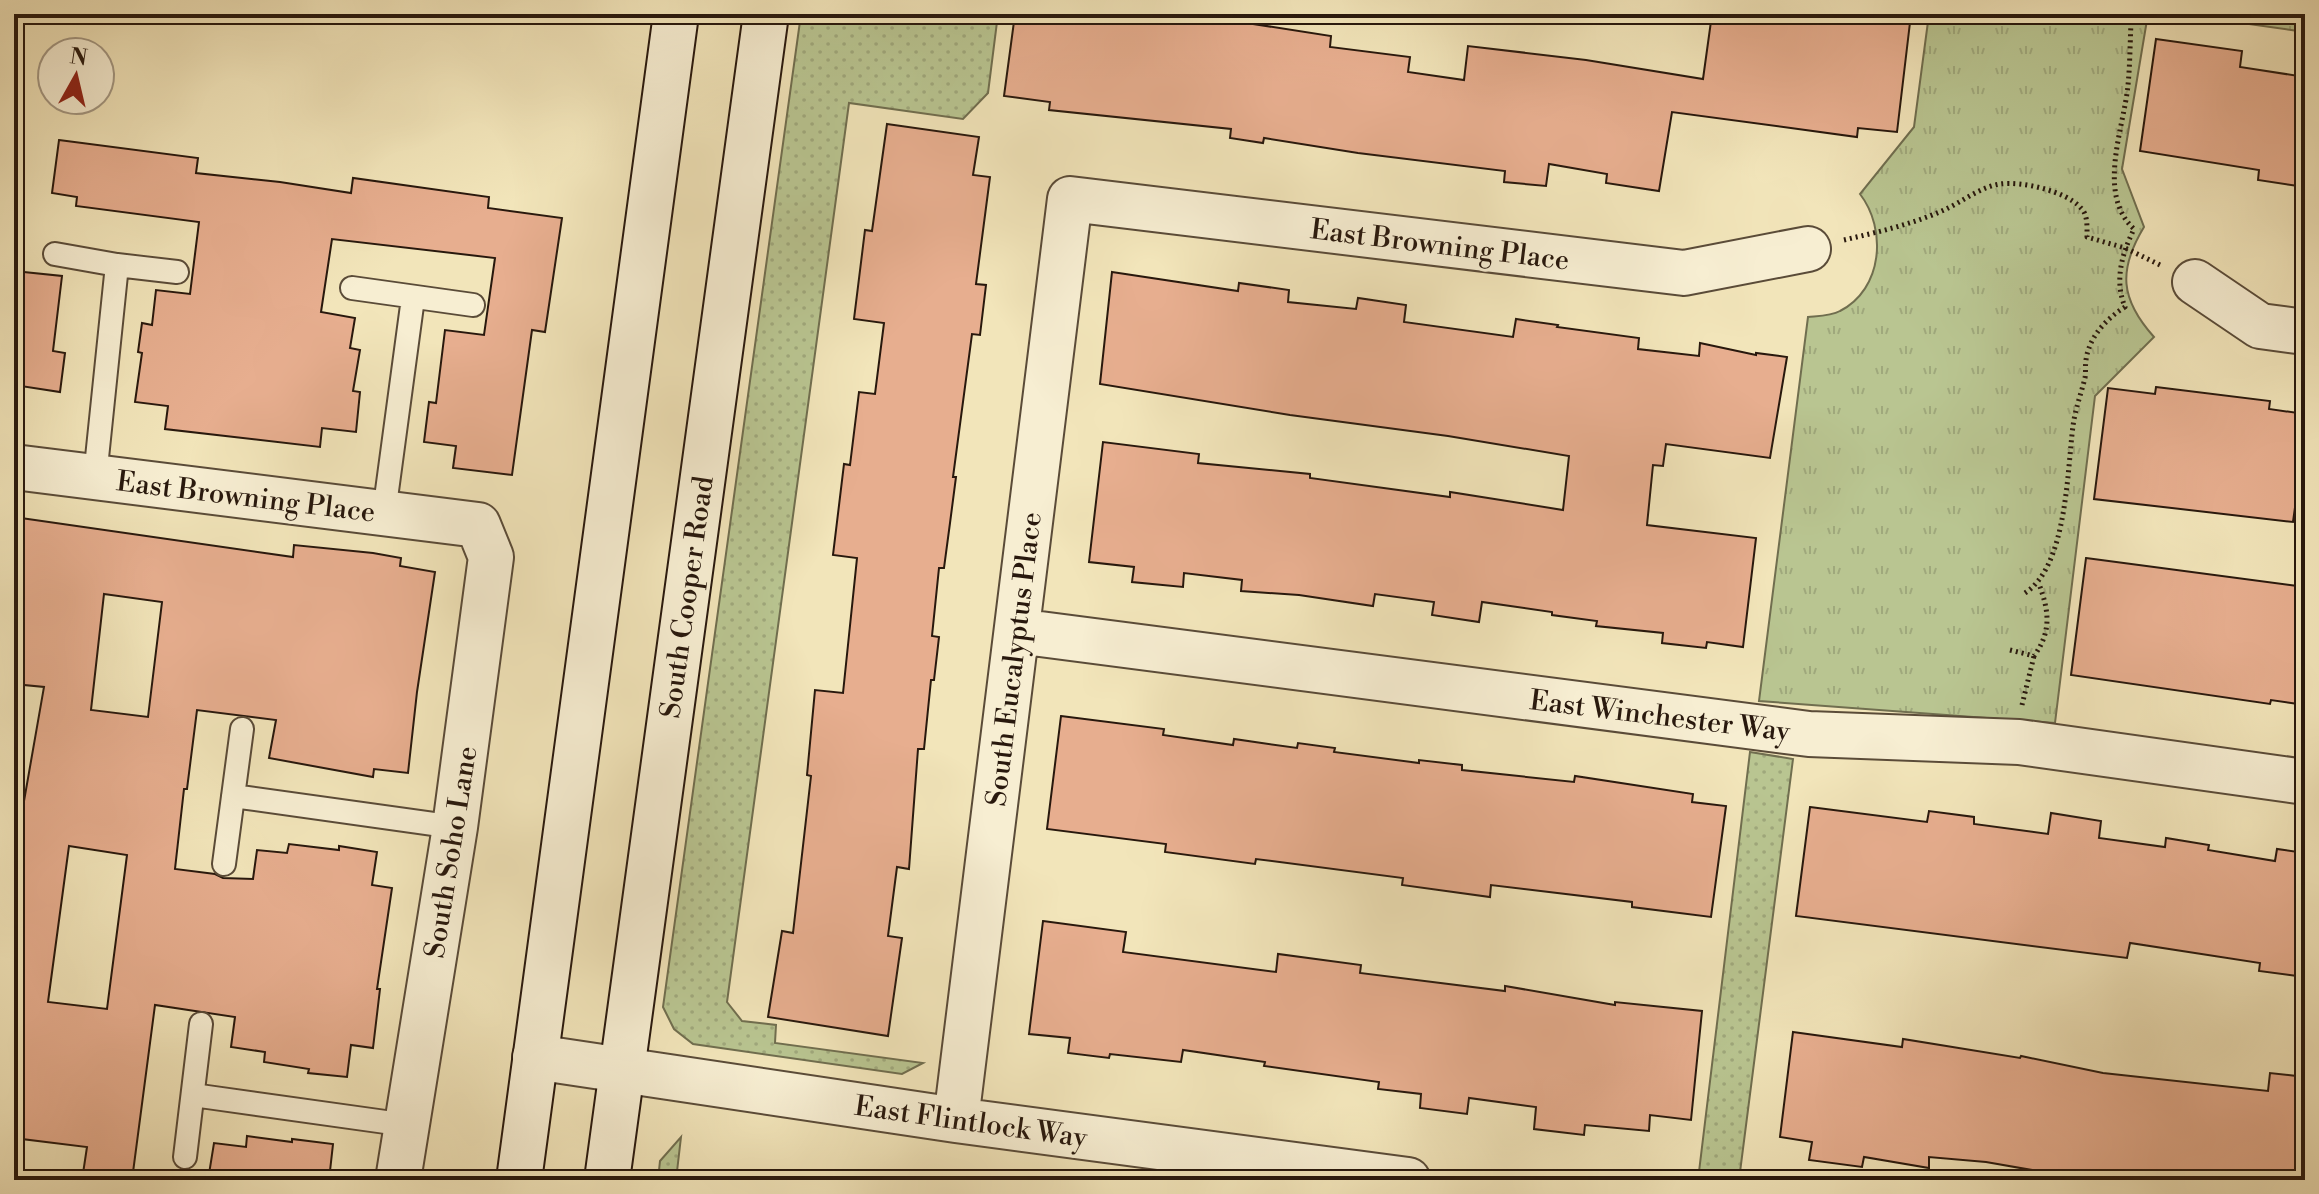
<svg xmlns="http://www.w3.org/2000/svg" width="2319" height="1194" viewBox="0 0 2319 1194" font-family="'Libre Bodoni',serif">
<style>
.grass{fill:url(#grass-dots);stroke:#706e4f;stroke-width:2}
.park{fill:url(#park-tufts);stroke:#706e4f;stroke-width:2}
.building{fill:#e7ae8f;stroke:#28180d;stroke-width:2;fill-rule:evenodd}
.lines{fill:none;stroke-linecap:round;stroke-linejoin:round}
.lane-casing{stroke:#5a4b38;stroke-width:26}
.street-casing{stroke:#5a4b38;stroke-width:48}
.secondary-casing{stroke:#28180d;stroke-width:48}
.path{stroke:#28180d;stroke-width:5;stroke-dasharray:2 4;stroke-linecap:butt}
.lane{stroke:#f7eed2;stroke-width:22}
.street{stroke:#f7eed2;stroke-width:44}
.secondary{stroke:#f7eed2;stroke-width:44}
.labels{text-anchor:middle;stroke-width:6;stroke-linejoin:round;paint-order:stroke}
.street-label{font-size:28px;fill:#28180d;stroke:#f7eed2}
</style>
<defs>
<pattern id="grass-dots" width="8" height="8" patternUnits="userSpaceOnUse" patternTransform="scale(2)"><rect width="8" height="8" fill="#b9c591"/><path d="M2 2h.1M6 6h.1" fill="none" stroke="#9fa87c" stroke-width="1.8" stroke-linecap="round"/></pattern>
<pattern id="park-tufts" width="24" height="20" patternUnits="userSpaceOnUse" patternTransform="scale(2)"><rect width="24" height="20" fill="#b9c591"/><path d="M3 7l-1-3M5 7V3M7 7l1-3M15 17l-1-3M17 17v-4M19 17l1-3" fill="none" stroke="#9fa87c"/></pattern>
</defs>
<rect width="100%" height="100%" fill="#f2e5ba"/>
<filter id="stains"><feTurbulence type="fractalNoise" baseFrequency=".0025" numOctaves="4"/><feColorMatrix values="0 0 0 0 .2 0 0 0 0 .09 0 0 0 0 .02 0 0 0 .5 -.17"/></filter>
<radialGradient id="worn" r=".72"><stop offset=".6" stop-color="#630" stop-opacity="0"/><stop offset="1" stop-color="#630" stop-opacity=".3"/></radialGradient>
<!-- grass -->
<path class="grass" d="M 801,14 L 998,14 L 988,93 L 963,119 L 849,103 L 727,1002 L 742,1021 L 776,1025 L 775,1043 L 923,1063 L 902,1074 L 693,1044 L 674,1029 L 663,1007 Z
M 1750,752 L 1793,759 L 1739,1180 L 1698,1180 Z
M 681,1137 L 676,1180 L 658,1180 L 660,1161 Z"/>
<!-- park -->
<path class="park" d="M 1929,14 L 2148,14 L 2122,169 L 2144,227 C 2118,270 2120,299 2154,337 L 2095,396 L 2055,723 L 1759,701 L 1808,317 C 1818,316 1831,316 1840,311 C 1883,289 1887,229 1860,194 L 1914,127 Z
M 2178,14 L 2305,14 L 2305,32 Z"/>
<!-- building -->
<path class="building" d="M 1015,14 L 1161,14 L 1221,19 L 1331,36 L 1330,47 L 1410,57 L 1408,72 L 1464,80 L 1468,46 L 1586,60 L 1703,79 L 1712,14 L 1911,14 L 1897,132 L 1858,128 L 1857,137 L 1672,112 L 1659,191 L 1606,183 L 1607,174 L 1549,164 L 1546,186 L 1504,182 L 1505,171 L 1358,153 L 1264,138 L 1263,143 L 1230,138 L 1231,129 L 1049,110 L 1050,102 L 1004,96 Z
M 2156,39 L 2242,51 L 2240,67 L 2305,77 L 2305,187 L 2258,180 L 2259,170 L 2140,151 Z
M 887,124 L 979,137 L 973,175 L 990,177 L 976,284 L 986,285 L 980,335 L 972,334 L 953,477 L 956,477 L 950,523 L 944,568 L 939,568 L 932,636 L 939,637 L 934,680 L 931,680 L 924,749 L 918,749 L 909,869 L 897,867 L 888,936 L 902,938 L 888,1036 L 768,1017 L 782,931 L 793,933 L 811,776 L 807,775 L 815,690 L 843,693 L 857,558 L 833,555 L 844,464 L 850,465 L 859,392 L 875,394 L 884,323 L 854,319 L 865,230 L 872,231 Z
M 59,140 L 198,158 L 196,173 L 280,182 L 351,193 L 353,178 L 489,197 L 488,208 L 562,218 L 545,332 L 532,330 L 512,475 L 453,468 L 456,446 L 424,442 L 429,402 L 436,403 L 445,330 L 484,335 L 495,258 L 332,239 L 321,312 L 355,318 L 350,348 L 360,350 L 353,391 L 360,392 L 356,432 L 322,428 L 320,447 L 165,429 L 168,406 L 135,402 L 142,353 L 138,352 L 142,323 L 152,325 L 156,290 L 190,294 L 199,222 L 76,206 L 77,197 L 52,193 Z
M 14,271 L 62,276 L 53,351 L 65,353 L 60,392 L 14,385 Z
M 1112,272 L 1238,291 L 1239,283 L 1289,290 L 1288,302 L 1356,309 L 1358,298 L 1406,305 L 1404,322 L 1513,337 L 1516,319 L 1558,325 L 1557,327 L 1639,338 L 1638,349 L 1699,356 L 1700,343 L 1756,355 L 1756,353 L 1787,357 L 1770,458 L 1666,444 L 1663,466 L 1653,465 L 1647,525 L 1756,538 L 1743,647 L 1707,642 L 1706,648 L 1662,643 L 1663,633 L 1596,626 L 1597,621 L 1552,615 L 1552,612 L 1482,602 L 1479,622 L 1432,615 L 1434,602 L 1375,594 L 1373,606 L 1299,595 L 1241,591 L 1242,580 L 1184,573 L 1183,587 L 1132,582 L 1134,567 L 1089,562 L 1103,442 L 1199,454 L 1198,463 L 1310,474 L 1310,478 L 1450,497 L 1450,492 L 1563,510 L 1569,456 L 1448,436 L 1290,415 L 1100,384 Z
M 2156,387 L 2270,401 L 2269,409 L 2305,414 L 2305,435 L 2293,522 L 2094,499 L 2108,388 L 2155,394 Z
M 14,517 L 293,557 L 294,545 L 373,553 L 401,558 L 400,566 L 435,572 L 417,692 L 408,773 L 374,769 L 373,777 L 269,758 L 276,720 L 197,710 L 187,789 L 184,789 L 175,869 L 215,874 L 223,878 L 253,879 L 257,850 L 287,853 L 289,844 L 339,850 L 339,846 L 377,852 L 372,885 L 392,888 L 377,989 L 380,989 L 373,1048 L 351,1045 L 347,1077 L 308,1073 L 309,1069 L 264,1062 L 265,1052 L 231,1047 L 235,1017 L 155,1005 L 132,1180 L 82,1180 L 87,1147 L 14,1138 L 14,858 L 44,687 L 14,684 ZM 104,594 L 162,602 L 148,717 L 91,710 ZM 69,846 L 127,855 L 107,1009 L 48,1002 Z
M 2086,558 L 2305,587 L 2305,705 L 2271,700 L 2270,704 L 2071,675 Z
M 1061,716 L 1164,729 L 1163,735 L 1233,745 L 1234,739 L 1297,748 L 1298,743 L 1335,748 L 1334,752 L 1419,763 L 1419,760 L 1462,765 L 1462,770 L 1574,782 L 1575,776 L 1693,794 L 1692,802 L 1726,806 L 1711,917 L 1632,907 L 1632,902 L 1491,885 L 1490,897 L 1402,885 L 1403,878 L 1256,859 L 1255,864 L 1165,852 L 1166,844 L 1047,829 Z
M 1810,807 L 1927,822 L 1929,811 L 1974,817 L 1974,824 L 2048,834 L 2051,813 L 2101,821 L 2099,838 L 2165,847 L 2166,838 L 2209,845 L 2208,850 L 2275,861 L 2277,849 L 2305,853 L 2305,977 L 2259,971 L 2260,963 L 2130,943 L 2127,958 L 1796,916 Z
M 1043,921 L 1126,932 L 1123,952 L 1276,972 L 1278,954 L 1361,965 L 1360,973 L 1505,991 L 1505,986 L 1615,1005 L 1615,1002 L 1702,1011 L 1691,1120 L 1650,1115 L 1649,1131 L 1585,1125 L 1584,1135 L 1534,1129 L 1536,1107 L 1469,1098 L 1467,1114 L 1420,1108 L 1421,1094 L 1378,1089 L 1379,1082 L 1264,1066 L 1265,1062 L 1183,1050 L 1181,1062 L 1110,1054 L 1109,1058 L 1068,1053 L 1070,1038 L 1029,1034 Z
M 1793,1032 L 1902,1047 L 1903,1039 L 2020,1058 L 2021,1056 L 2103,1073 L 2268,1091 L 2270,1073 L 2305,1077 L 2305,1180 L 2048,1180 L 2049,1173 L 1986,1162 L 1929,1157 L 1929,1168 L 1864,1157 L 1862,1167 L 1809,1160 L 1812,1142 L 1780,1137 Z
M 247,1136 L 292,1142 L 292,1139 L 333,1144 L 329,1180 L 208,1180 L 214,1143 L 246,1147 Z"/>
<g class="lines">
<defs>
<path id="lane" d="M 55,254 L 117,265 L 177,272
M 352,288 L 473,305
M 95,477 L 117,265
M 384,513 L 413,298
M 233,796 L 455,827
M 224,864 L 242,729
M 193,1095 L 407,1125
M 185,1157 L 201,1024"/>
<path id="street" d="M 2195,282 L 2260,326 L 2305,332
M 14,467 L 478,525 L 491,557 L 455,827 L 398,1180
M 1017,631 L 1809,734 L 2019,742 L 2305,782
M 535,1057 L 956,1120 L 1408,1180
M 956,1120 L 1070,199 L 1684,273 L 1808,249"/>
<path id="secondary" d="M 519,1180 L 676,14
M 607,1180 L 766,14"/>
</defs>
<!-- lane casing -->
<use href="#lane" class="lane-casing"/>
<!-- street casing -->
<use href="#street" class="street-casing"/>
<!-- secondary casing -->
<use href="#secondary" class="secondary-casing"/>
<!-- path -->
<path class="path" d="M 1844,240 C 1878,232 1913,224 1944,210 C 1962,202 1980,187 2000,184 C 2022,181 2066,191 2081,208 C 2088,215 2087,227 2087,237 L 2125,248 L 2160,265
M 2025,593 C 2067,566 2067,472 2073,426 C 2075,410 2081,394 2085,378 C 2086,372 2085,366 2086,360 C 2089,337 2106,319 2125,307 C 2114,280 2122,254 2134,229 C 2096,194 2124,128 2128,85 C 2130,65 2130,43 2131,23 L 2134,14
M 2010,650 L 2034,656 C 2052,631 2049,611 2039,584
M 2022,705 L 2034,656"/>
<!-- lane -->
<use href="#lane" class="lane"/>
<!-- street -->
<use href="#street" class="street"/>
<!-- secondary -->
<use href="#secondary" class="secondary"/>
</g>
<g class="labels">
<!-- street labels -->
<g class="street-label">
<text transform="translate(1440 244) rotate(7)" y="10">East Browning Place</text>
<text transform="translate(246 496) rotate(7)" y="10">East Browning Place</text>
<text transform="translate(686 597) rotate(-82)" y="10">South Cooper Road</text>
<text transform="translate(1013 659) rotate(-83)" y="10">South Eucalyptus Place</text>
<text transform="translate(1660 715) rotate(7)" y="10">East Winchester Way</text>
<text transform="translate(450 852) rotate(-81)" y="10">South Soho Lane</text>
<text transform="translate(971 1121) rotate(8)" y="10">East Flintlock Way</text>
</g>
</g>
<!-- margin -->
<rect width="2319" height="1194" fill="none" stroke="#f2e5ba" stroke-width="48"/>
<rect x="16" y="16" width="2287" height="1162" fill="none" stroke="#28180d" stroke-width="4"/>
<rect x="24" y="24" width="2271" height="1146" fill="none" stroke="#28180d" stroke-width="2"/>
<!-- north arrow -->
<g transform="translate(76 76) rotate(8)"><circle r="38" fill="#f7eed2" stroke="#a49883" stroke-width="2"/>
<path d="M0-6L14 30L0 20L-14 30Z" fill="#8f2418"/>
<text y="-12" font-size="22" font-weight="bold" text-anchor="middle" fill="#28180d">N</text>
</g>
<rect width="100%" height="100%" filter="url(#stains)"/>
<rect width="100%" height="100%" fill="url(#worn)"/>
</svg>
